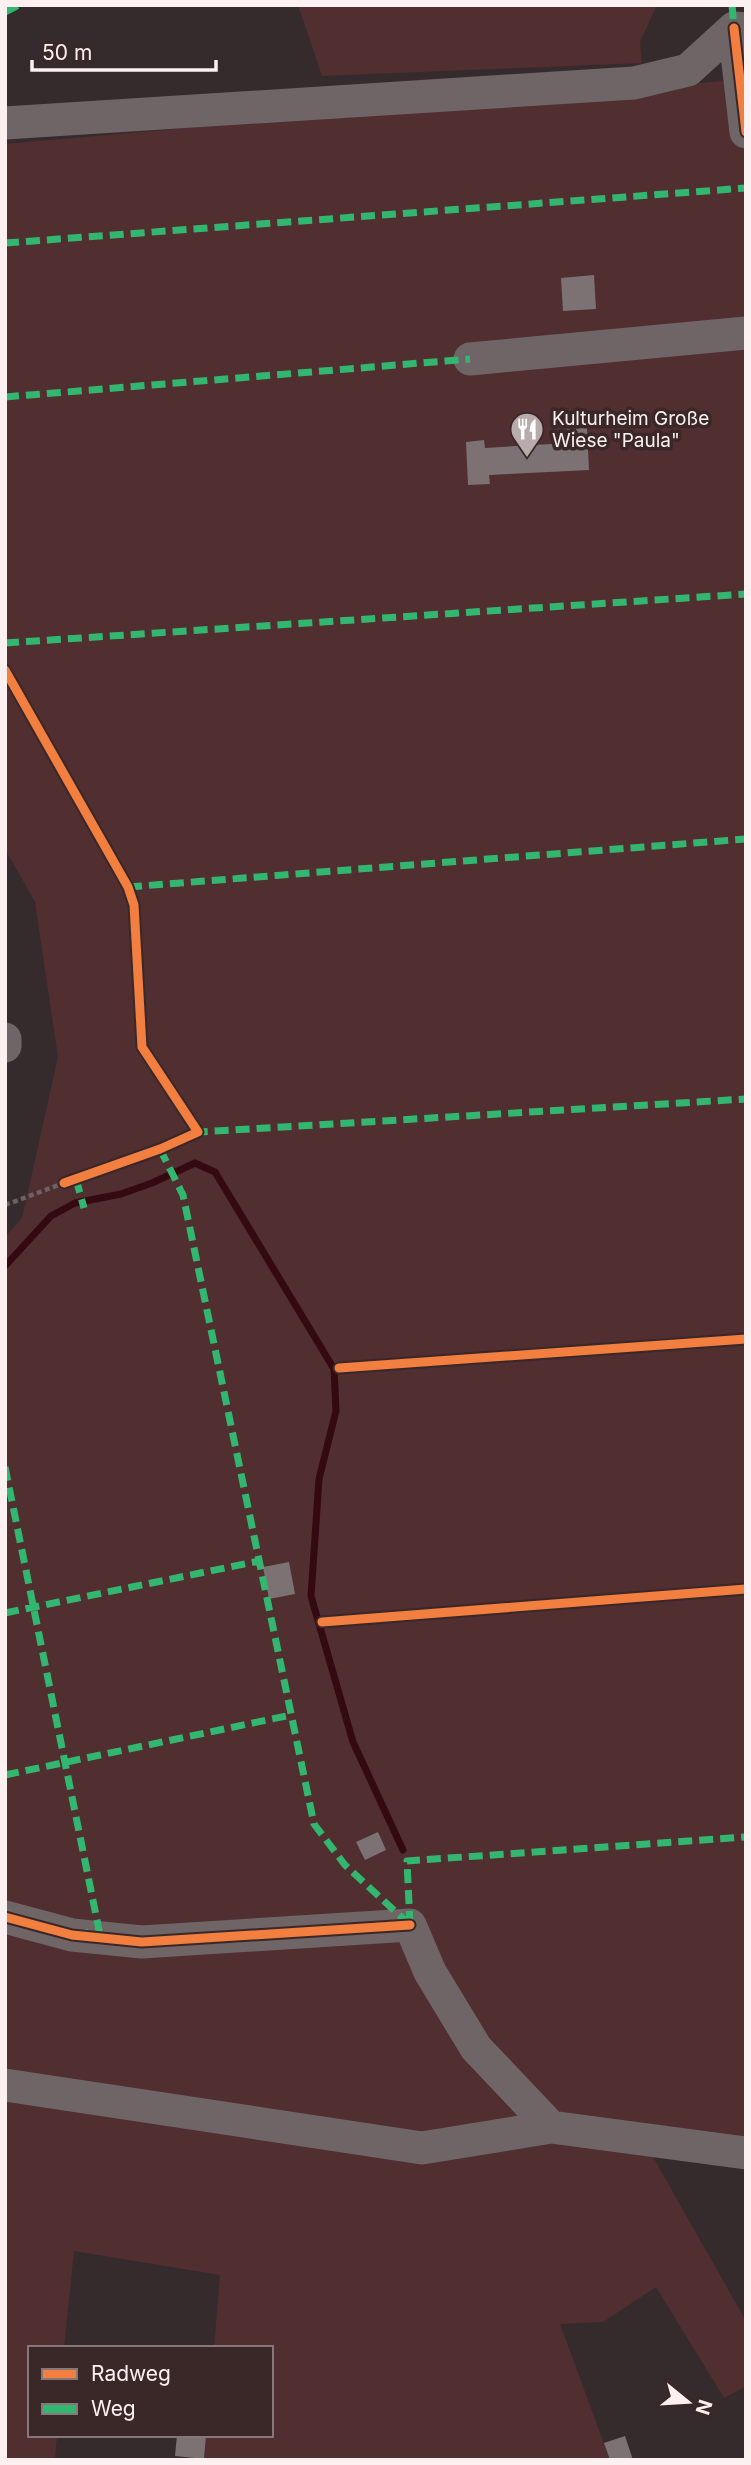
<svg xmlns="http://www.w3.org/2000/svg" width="751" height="2465" viewBox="0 0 751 2465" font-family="Inter,sans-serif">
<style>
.green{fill:#512e30}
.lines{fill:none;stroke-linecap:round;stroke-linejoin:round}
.stream{stroke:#340910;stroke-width:7}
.building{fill:#7c7273}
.path{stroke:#6c6263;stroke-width:4.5;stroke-dasharray:5 3.5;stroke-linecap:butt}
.minor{stroke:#6f6566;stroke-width:33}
.quiet{stroke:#33b770;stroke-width:7;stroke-dasharray:14 7;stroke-linecap:butt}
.cycleway-casing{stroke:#3a2728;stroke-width:13}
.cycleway{stroke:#f27e40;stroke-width:9}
.labels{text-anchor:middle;stroke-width:7;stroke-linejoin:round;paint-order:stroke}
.poi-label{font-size:19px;fill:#fdf0f0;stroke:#3a2728;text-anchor:start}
</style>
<rect width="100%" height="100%" fill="#362b2c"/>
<!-- green -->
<path class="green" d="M 298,5 L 657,5 L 640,42 L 642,63 L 322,76 Z
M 746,79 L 746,2164 L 649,2150 L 746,2321 L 746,2386 L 724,2398 L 656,2287 L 603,2322 L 560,2324 L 610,2460 L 204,2460 L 206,2435 L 271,2435 L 271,2348 L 214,2348 L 220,2275 L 74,2251 L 64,2348 L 30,2348 L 30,2435 L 57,2435 L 55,2460 L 5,2460 L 5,1237 L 22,1218 L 58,1057 L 35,902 L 5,849 L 5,144 Z"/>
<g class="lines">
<!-- stream -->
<path class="stream" d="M 5,1266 L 51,1216 L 75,1203 L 121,1194 L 152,1183 L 195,1163 L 215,1172 L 334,1369 L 336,1411 L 319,1479 L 311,1596 L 353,1742 L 403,1850"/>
</g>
<!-- building -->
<path class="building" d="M 594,275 L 596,309 L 563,311 L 561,278 Z
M 587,428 L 589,470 L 489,475 L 490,484 L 468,485 L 466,442 L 484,440 L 485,448 L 568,443 L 567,429 Z
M 289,1562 L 295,1594 L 269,1599 L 263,1567 Z
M 378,1832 L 386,1850 L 365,1860 L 356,1842 Z
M 177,2435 L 206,2435 L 204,2459 L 175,2456 Z
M 625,2436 L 633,2460 L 610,2460 L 604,2443 Z"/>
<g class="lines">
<!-- path -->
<path class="path" d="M 5,1205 L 64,1183"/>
<!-- minor -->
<path class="minor" d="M 734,28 L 746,132
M 5,123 L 634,83 L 688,70 L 734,28 L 746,29
M 470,359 L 746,333
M 5,1039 L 5,1046
M 5,1917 L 72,1935 L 142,1942 L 410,1925 L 430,1972 L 476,2048 L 551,2127
M 5,2085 L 422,2148 L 551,2127 L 746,2153"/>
<!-- quiet -->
<path class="quiet" d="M 732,5 L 734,28
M 5,12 L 19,5
M 5,243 L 746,188
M 5,397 L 470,359
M 5,643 L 746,594
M 128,887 L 746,839
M 194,1134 L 200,1132 L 746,1099
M 160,1149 L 183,1195 L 314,1824 L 345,1865 L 410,1925
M 76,1179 L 84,1208
M 5,1467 L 99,1930 L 85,1933
M 5,1613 L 259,1561
M 5,1775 L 291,1715
M 410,1925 L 407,1861 L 746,1837"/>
<defs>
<path id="cycleway" d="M 734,28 L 746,132
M 5,670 L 128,887 L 134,905 L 142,1047 L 198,1132 L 160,1149 L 64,1183
M 339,1368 L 746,1339
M 322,1622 L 746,1589
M 5,1917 L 72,1935 L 142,1942 L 410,1925"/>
</defs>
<!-- cycleway casing -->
<use href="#cycleway" class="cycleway-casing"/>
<!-- cycleway -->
<use href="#cycleway" class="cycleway"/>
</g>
<!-- icons -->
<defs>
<symbol id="restaurant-pin" viewBox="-11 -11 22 30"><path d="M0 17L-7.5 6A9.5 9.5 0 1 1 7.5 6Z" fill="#b7abab" stroke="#3a2728"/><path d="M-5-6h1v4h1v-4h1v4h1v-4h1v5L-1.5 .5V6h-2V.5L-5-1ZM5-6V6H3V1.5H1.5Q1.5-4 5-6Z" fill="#fff"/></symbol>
</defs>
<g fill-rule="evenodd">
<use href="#restaurant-pin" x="508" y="410" width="38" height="52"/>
</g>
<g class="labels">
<!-- poi labels -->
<g class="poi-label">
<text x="552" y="425">Kulturheim Große<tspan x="552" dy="22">Wiese "Paula"</tspan></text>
</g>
</g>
<!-- border -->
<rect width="751" height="2465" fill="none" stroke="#fdf0f0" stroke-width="14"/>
<!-- legend -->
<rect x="28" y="2346" width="245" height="91" fill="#3a2728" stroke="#887778" stroke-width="2"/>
<rect x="42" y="2369" width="35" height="10" fill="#f27e40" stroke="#887778" stroke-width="2"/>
<text x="91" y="2381" font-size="21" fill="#fdf0f0">Radweg</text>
<rect x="42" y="2404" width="35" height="10" fill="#33b770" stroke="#887778" stroke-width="2"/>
<text x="91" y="2416" font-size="21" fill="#fdf0f0">Weg</text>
<!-- north arrow -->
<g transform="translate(688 2402) rotate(108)" stroke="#3a2728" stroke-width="5" paint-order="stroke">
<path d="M0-5L12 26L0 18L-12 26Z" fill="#fdf0f0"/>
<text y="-10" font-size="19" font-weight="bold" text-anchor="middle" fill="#fdf0f0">N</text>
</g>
<!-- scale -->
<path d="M32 60v10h184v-10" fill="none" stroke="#fdf0f0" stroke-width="3.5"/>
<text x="42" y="60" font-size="21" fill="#fdf0f0" stroke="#3a2728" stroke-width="5" paint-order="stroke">50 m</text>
</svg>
